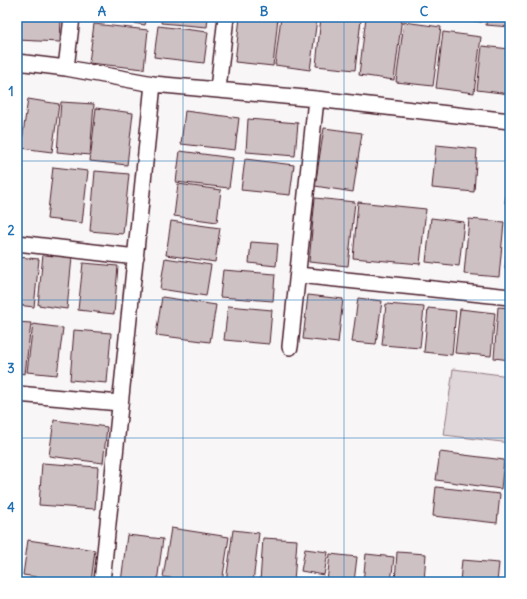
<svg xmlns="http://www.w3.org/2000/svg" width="527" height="599" viewBox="0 0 527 599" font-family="Delius,sans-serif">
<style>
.green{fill:#ded6d9;stroke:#947a82}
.building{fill:#cdc1c4;stroke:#4a1f2b}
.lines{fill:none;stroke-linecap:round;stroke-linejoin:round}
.minor-casing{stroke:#4a1f2b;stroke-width:18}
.minor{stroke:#fff;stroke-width:15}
.grid{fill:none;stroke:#1f6fb2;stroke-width:1;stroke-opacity:0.55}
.neatline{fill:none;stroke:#1f6fb2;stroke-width:1.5}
.grid-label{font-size:13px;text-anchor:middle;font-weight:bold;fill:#1f6fb2}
</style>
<rect width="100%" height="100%" fill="#f8f6f7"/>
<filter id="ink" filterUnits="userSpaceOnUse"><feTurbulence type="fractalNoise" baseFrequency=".025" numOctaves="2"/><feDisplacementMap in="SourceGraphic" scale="8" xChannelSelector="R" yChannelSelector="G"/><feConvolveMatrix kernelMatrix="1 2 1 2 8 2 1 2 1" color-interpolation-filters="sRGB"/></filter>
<g filter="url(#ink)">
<!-- green -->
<path class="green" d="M 453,369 L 510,376 L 510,443 L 444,435 Z"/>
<!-- building -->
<path class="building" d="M 19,17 L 61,17 L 60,42 L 17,40 Z
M 98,17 L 147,17 L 145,25 Z
M 162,17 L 208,17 L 207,27 L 161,23 Z
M 240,17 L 278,17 L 273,66 L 235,62 Z
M 281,17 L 305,17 L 317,19 L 310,70 L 275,65 Z
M 321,17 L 339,17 L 361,20 L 355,70 L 316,66 Z
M 366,17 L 402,17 L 394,80 L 359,75 Z
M 415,17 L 441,17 L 440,20 Z
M 445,17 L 483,17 L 482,22 L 445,18 Z
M 487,17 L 510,17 L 510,27 L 486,25 Z
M 404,22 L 441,27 L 433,86 L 396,82 Z
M 94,24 L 148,30 L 144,69 L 89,63 Z
M 158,26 L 208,32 L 204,63 L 154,57 Z
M 443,32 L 481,37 L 474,93 L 436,88 Z
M 482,46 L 510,49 L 510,94 L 477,90 Z
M 17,96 L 19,96 L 17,122 Z
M 28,99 L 59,104 L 52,152 L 21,148 Z
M 61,102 L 94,104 L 90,155 L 57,152 Z
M 96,108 L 133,113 L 127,165 L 90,161 Z
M 185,111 L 239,118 L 235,150 L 181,144 Z
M 248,119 L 298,123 L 295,156 L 246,152 Z
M 324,128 L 362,133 L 353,192 L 315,186 Z
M 436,145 L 477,149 L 474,192 L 432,188 Z
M 180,151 L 233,158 L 229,188 L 176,182 Z
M 510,157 L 510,204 L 505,203 Z
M 245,159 L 294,165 L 290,195 L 241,190 Z
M 53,167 L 88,171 L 82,223 L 47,219 Z
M 95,171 L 129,174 L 123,234 L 90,231 Z
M 178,184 L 221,190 L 217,222 L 174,216 Z
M 315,198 L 355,202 L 348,266 L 309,262 Z
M 358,202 L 426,209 L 420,264 L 353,258 Z
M 431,218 L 464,222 L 459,266 L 426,262 Z
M 469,219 L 504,222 L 499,277 L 464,274 Z
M 171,221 L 220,228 L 215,262 L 166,255 Z
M 509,229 L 510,229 L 510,269 L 505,268 Z
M 251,242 L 278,244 L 276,266 L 249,263 Z
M 43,254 L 72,257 L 67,309 L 38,305 Z
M 17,257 L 39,259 L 34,307 L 17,305 Z
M 165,258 L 211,265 L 206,296 L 160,289 Z
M 83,263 L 118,266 L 114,314 L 78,310 Z
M 223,270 L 275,274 L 273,301 L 220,297 Z
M 308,295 L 343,299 L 338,343 L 303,339 Z
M 162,297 L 216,305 L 210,342 L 156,335 Z
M 358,298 L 382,301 L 376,344 L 352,342 Z
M 386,304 L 424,307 L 420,348 L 382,345 Z
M 228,306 L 272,310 L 269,344 L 224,340 Z
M 498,307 L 510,308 L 510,360 L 494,358 Z
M 428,308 L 456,311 L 452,355 L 424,352 Z
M 460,309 L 495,313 L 491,356 L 455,353 Z
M 17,322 L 31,323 L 25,374 L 17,373 Z
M 33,324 L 63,328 L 57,375 L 27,372 Z
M 74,330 L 111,333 L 107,383 L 70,380 Z
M 54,420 L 107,427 L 103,463 L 49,456 Z
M 440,452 L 504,460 L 501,489 L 436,480 Z
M 42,463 L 98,467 L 95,509 L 39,505 Z
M 17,469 L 19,469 L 17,490 Z
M 436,487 L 500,494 L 497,523 L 433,516 Z
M 171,528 L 229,537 L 222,582 L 200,582 L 163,577 Z
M 233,530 L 259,533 L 253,582 L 226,582 Z
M 127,535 L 163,539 L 157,582 L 121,582 Z
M 263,538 L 297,540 L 294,582 L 260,582 Z
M 28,540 L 95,550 L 91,582 L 73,582 L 23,575 Z
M 305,549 L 328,552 L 324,575 L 301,571 Z
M 397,552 L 426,554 L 424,582 L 395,582 Z
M 330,554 L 357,557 L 354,582 L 327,582 Z
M 366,554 L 394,557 L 391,582 L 363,582 Z
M 462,560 L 499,563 L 497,582 L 460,582 Z"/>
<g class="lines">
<defs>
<path id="minor" d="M 17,62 L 66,68 L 153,84 L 316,99 L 510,121
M 66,68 L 72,17
M 218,89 L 226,17
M 17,243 L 136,257
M 298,275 L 510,297
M 290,347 L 316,99
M 17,394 L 120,403
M 102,582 L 153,84"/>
</defs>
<!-- minor casing -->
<use href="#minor" class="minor-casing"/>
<!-- minor -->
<use href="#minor" class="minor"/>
</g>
</g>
<!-- grid -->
<path class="grid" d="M 183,17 L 183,582M 344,17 L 344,582M 17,161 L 510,161M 17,300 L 510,300M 17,438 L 510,438"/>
<!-- margin -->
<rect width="527" height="599" fill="none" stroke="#fff" stroke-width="44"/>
<rect x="22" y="22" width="483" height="555" class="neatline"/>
<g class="grid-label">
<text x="102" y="16">A</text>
<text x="264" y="16">B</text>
<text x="424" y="16">C</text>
<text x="11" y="96">1</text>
<text x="11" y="235">2</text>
<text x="11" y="373">3</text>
<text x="11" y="512">4</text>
</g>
</svg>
